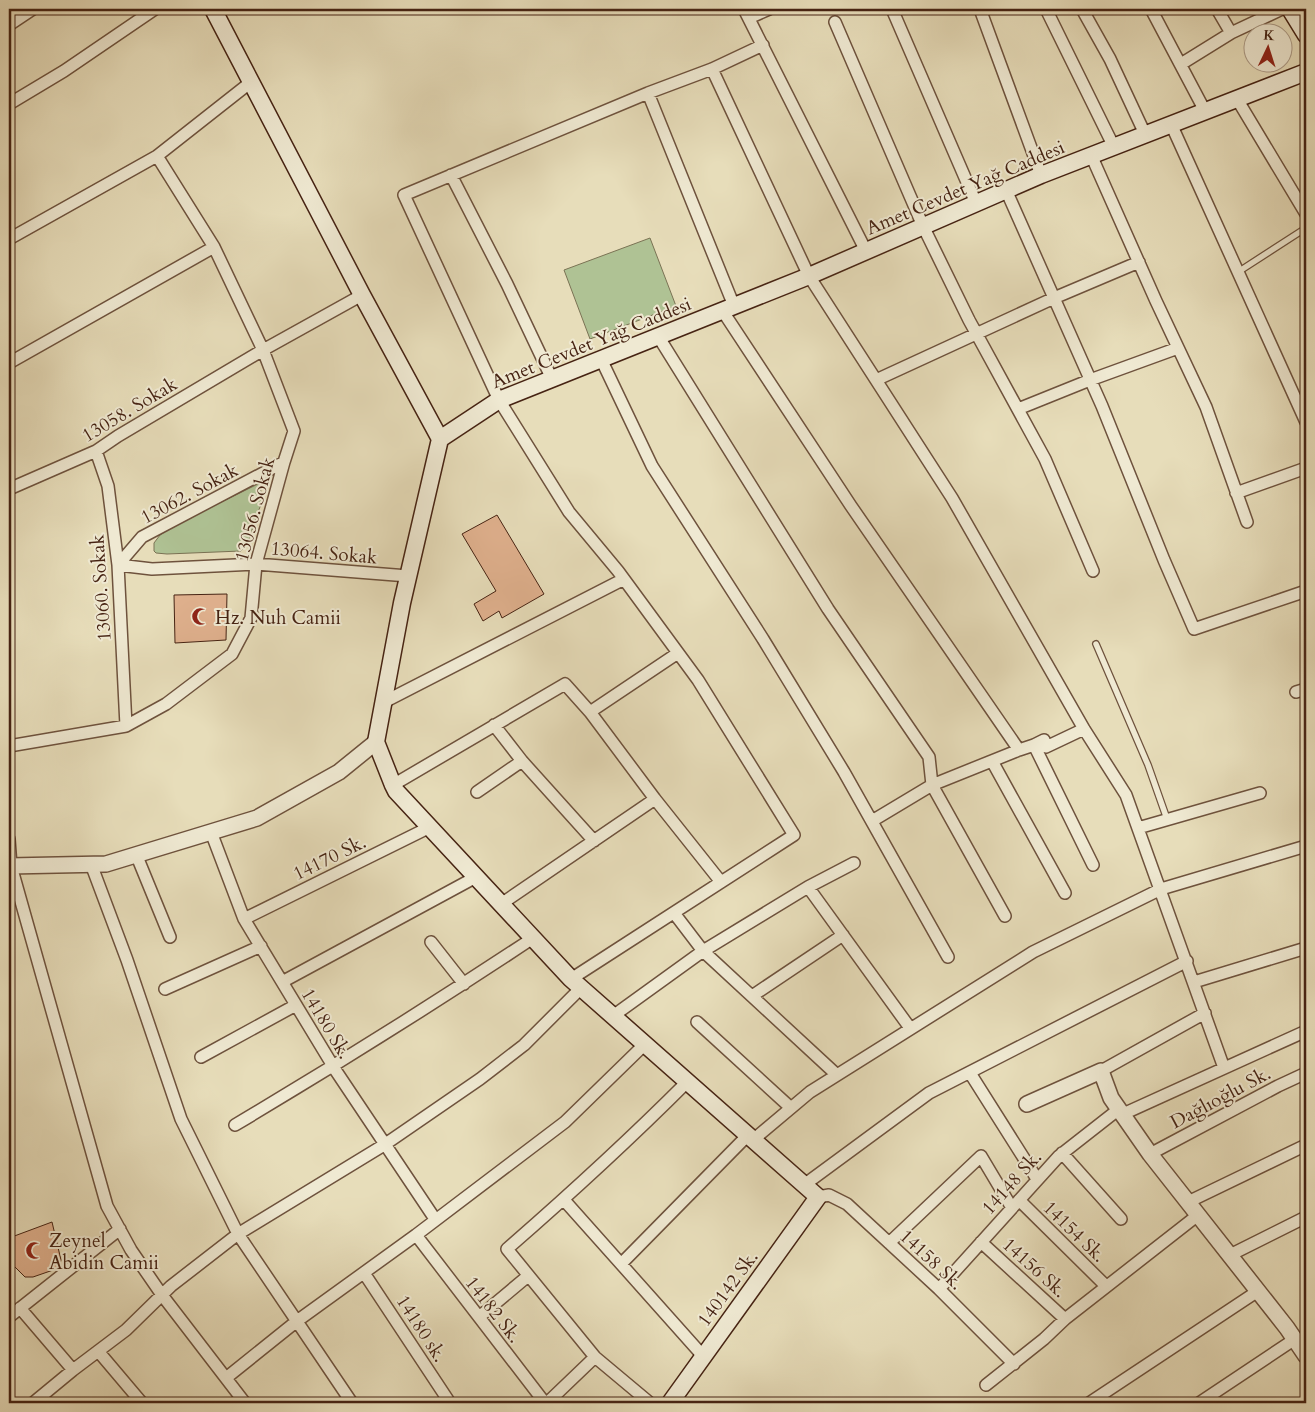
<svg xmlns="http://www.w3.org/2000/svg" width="1315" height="1412" viewBox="0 0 1315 1412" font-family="Cardo,serif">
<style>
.green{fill:#afc294;stroke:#7a7254}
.building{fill:#dfb08d;stroke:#462313}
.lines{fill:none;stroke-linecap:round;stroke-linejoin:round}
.service-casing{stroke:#6e523d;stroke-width:8}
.minor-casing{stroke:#6e523d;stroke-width:14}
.tertiary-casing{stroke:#6e523d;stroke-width:18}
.secondary-casing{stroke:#462313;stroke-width:19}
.service{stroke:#efe9d2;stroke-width:5.5}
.minor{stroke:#efe9d2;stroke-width:11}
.tertiary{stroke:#efe9d2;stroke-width:15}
.secondary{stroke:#efe9d2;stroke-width:16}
.labels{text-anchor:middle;stroke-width:4;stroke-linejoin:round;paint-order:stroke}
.street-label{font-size:19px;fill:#462313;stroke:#efe9d2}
.poi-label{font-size:19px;fill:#462313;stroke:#efe9d2;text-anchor:start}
</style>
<rect width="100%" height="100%" fill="#e7ddba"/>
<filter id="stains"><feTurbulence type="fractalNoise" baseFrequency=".004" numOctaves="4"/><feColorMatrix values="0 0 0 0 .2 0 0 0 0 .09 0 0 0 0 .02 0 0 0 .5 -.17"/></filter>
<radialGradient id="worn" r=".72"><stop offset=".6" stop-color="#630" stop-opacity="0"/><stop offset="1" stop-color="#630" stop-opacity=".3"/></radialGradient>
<!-- green -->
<path class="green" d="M 650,238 L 676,306 L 590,339 L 564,270 Z
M 260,483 L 262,501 L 248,542 L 241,551 L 167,554 L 156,553 L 154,551 L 154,543 L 160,535 L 177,524 Z"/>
<!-- building -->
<path class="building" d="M 497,515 L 544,594 L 502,618 L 499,611 L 483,621 L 474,604 L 496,591 L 462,534 Z
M 227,594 L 226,640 L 175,643 L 174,595 Z
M 52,1222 L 61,1260 L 59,1268 L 33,1277 L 25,1277 L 14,1266 L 9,1238 Z"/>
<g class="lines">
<defs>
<path id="service" d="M 1238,272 L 1306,228
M 1096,644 L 1148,765 L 1167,819"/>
<path id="minor" d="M 744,9 L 866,251
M 892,9 L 976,203
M 980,9 L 1041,175
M 1046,9 L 1114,147
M 1082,9 L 1110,59 L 1145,134
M 1151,9 L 1205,111
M 1217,9 L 1231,33
M 749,18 L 769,9
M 835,22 L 923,226 L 969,320 L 1045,459 L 1093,571
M 9,25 L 33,9
M 1181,64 L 1231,33 L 1282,9
M 712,69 L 809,276 L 952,498 L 1084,729 L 1126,795 L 1224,1068
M 648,93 L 734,306
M 1237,99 L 1306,214
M 9,104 L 64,71 L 155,9
M 1171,124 L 1306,422
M 1091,155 L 1156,301 L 1206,407 L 1247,522
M 451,175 L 507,284 L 552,379
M 1006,190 L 1102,406 L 1164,560 L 1194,629 L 1306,591
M 9,239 L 157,156 L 251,82
M 722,310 L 851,506 L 1019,750
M 658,336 L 828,609 L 929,757 L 932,785 L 1005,916
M 601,359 L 652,466 L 763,639 L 844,772 L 948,957
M 9,363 L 214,247
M 876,380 L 1054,298 L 1139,262
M 1018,409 L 1090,380 L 1178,348
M 96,451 L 108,486 L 118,565 L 126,726
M 9,489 L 96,451 L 118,436 L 263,350 L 362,295
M 1236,493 L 1306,468
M 118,565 L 152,569 L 256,564 L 408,576
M 118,565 L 142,537 L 284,462
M 1296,692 L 1306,689
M 384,702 L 624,579
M 590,712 L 678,653
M 494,725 L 522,761 L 594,841
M 1034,745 L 1093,865
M 9,746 L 126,726 L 166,704 L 232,654 L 251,618 L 256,564 L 284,462 L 294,431 L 263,350 L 214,247 L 157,156
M 992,761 L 1065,893
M 393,785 L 565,684 L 590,712 L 655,799 L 721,882
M 477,792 L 522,761
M 872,821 L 932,785 L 1019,750 L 1034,745 L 1044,740 L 1046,747 L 1084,729
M 1138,828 L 1260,793
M 211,832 L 244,919 L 336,1071 L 435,1219
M 9,839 L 11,866 L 107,1206 L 131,1250 L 162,1295 L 245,1403
M 136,854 L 170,937
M 91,864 L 127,960 L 181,1119 L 238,1234 L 352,1403
M 808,887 L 910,1028
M 501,904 L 655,799
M 674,913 L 703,951 L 837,1075
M 244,919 L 430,827
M 431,942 L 464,984
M 571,979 L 794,835 L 698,680 L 618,571 L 569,512 L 499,400 L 404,195 L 648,93 L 712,69 L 763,45
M 282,982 L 476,877
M 1194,982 L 1306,948
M 165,989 L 261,946
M 752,996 L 843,935
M 613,1016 L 703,951 L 808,887 L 854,863
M 697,1022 L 791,1108
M 201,1057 L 296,1005
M 1101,1071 L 1205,1013
M 970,1073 L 1037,1179
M 1123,1114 L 1306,1031
M 235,1125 C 336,1065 435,1003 533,938
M 753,1140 L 810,1092 L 1033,952 L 1161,889 L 1306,846
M 1062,1153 L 1121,1219
M 1150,1154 L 1278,1086 L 1306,1073
M 804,1185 L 929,1093 L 1187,961
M 818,1197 L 829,1195 L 847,1204 L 939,1289 L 1014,1364
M 564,1200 L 703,1356
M 1019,1200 L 1106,1286
M 1188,1202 L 1306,1145
M 416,1235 L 545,1403
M 981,1242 L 1065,1319
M 889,1243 L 981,1156 L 1012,1208
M 1230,1255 L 1306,1217
M 621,1264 L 748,1135
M 364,1273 L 450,1403
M 939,1289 L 1059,1156 L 1119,1109
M 20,1308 L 73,1370
M 9,1317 L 120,1229
M 479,1317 L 528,1276
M 98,1351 L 142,1403
M 226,1378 L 297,1321 L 416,1235 L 565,1122 L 645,1044
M 986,1385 L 1044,1339 L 1065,1319 L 1198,1215
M 33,1403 L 73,1370 L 126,1330 L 171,1286 L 238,1234 L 384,1145 L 480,1079 L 524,1045 L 581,988
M 547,1403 L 595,1357
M 650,1403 L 595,1357 L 507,1249 C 569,1195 629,1140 687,1082
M 1089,1403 L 1258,1291
M 1199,1403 L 1295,1339"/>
<path id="tertiary" d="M 9,866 L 106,864 L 257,818 L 339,772 L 376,742
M 1027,1104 L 1101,1071 L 1111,1098 L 1150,1154 L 1287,1328 L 1306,1356"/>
<path id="secondary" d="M 213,9 L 362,295 L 440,439
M 1290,9 L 1306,35
M 670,1403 L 818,1197 L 571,979 L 396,791 L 393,785 L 376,742 L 402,603 L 440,439 L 499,400 L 809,276 L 1041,175 L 1306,72"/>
</defs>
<!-- service casing -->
<use href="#service" class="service-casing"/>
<!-- minor casing -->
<use href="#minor" class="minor-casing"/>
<!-- tertiary casing -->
<use href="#tertiary" class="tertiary-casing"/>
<!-- secondary casing -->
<use href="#secondary" class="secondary-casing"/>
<!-- service -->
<use href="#service" class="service"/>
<!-- minor -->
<use href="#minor" class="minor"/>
<!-- tertiary -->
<use href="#tertiary" class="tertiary"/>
<!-- secondary -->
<use href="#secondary" class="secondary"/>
</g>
<!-- icons -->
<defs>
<symbol id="mosque-bare" viewBox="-9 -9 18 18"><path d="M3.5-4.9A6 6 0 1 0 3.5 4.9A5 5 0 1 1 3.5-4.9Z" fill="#8f2418" stroke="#efe9d2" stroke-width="2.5" paint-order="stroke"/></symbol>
</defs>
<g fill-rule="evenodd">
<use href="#mosque-bare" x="188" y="604" width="25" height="25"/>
<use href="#mosque-bare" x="22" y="1238" width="25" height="25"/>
</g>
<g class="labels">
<!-- street labels -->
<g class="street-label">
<text transform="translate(965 187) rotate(-23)" y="7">Amet Cevdet Yağ Caddesi</text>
<text transform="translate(591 342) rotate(-22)" y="7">Amet Cevdet Yağ Caddesi</text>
<text transform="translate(129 409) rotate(-31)" y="7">13058. Sokak</text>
<text transform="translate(189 493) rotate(-28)" y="7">13062. Sokak</text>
<text transform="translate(254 509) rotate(-75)" y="7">13056. Sokak</text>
<text transform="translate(324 552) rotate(5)" y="7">13064. Sokak</text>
<text transform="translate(100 588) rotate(-94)" y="7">13060. Sokak</text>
<text transform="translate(329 857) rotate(-26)" y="7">14170 Sk.</text>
<text transform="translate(327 1023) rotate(59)" y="7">14180 Sk.</text>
<text transform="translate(1220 1097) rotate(-28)" y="7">Dağlıoğlu Sk.</text>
<text transform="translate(1011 1182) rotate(-48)" y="7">14148 Sk.</text>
<text transform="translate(1075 1231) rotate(44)" y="7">14154 Sk.</text>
<text transform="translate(932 1259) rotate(43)" y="7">14158 Sk.</text>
<text transform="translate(1035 1267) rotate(42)" y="7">14156 Sk.</text>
<text transform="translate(727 1288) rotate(-54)" y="7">140142 Sk.</text>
<text transform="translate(494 1309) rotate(52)" y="7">14182 Sk.</text>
<text transform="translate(422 1328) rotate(57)" y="7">14180 sk.</text>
</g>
<!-- poi labels -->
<g class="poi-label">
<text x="215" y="624">Hz. Nuh Camii</text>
<text x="49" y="1247">Zeynel<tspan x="49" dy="22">Abidin Camii</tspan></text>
</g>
</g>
<!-- margin -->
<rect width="1315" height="1412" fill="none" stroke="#e7ddba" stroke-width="30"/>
<rect x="10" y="10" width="1295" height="1392" fill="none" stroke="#462313" stroke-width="2.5"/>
<rect x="15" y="15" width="1285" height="1382" fill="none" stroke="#462313"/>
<!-- north arrow -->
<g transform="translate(1268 48) rotate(4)"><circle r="24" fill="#efe9d2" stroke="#ab9a86"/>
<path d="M0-4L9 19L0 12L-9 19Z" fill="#8f2418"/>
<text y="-8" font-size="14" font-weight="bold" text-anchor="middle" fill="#462313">K</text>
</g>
<rect width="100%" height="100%" filter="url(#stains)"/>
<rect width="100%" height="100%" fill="url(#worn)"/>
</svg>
